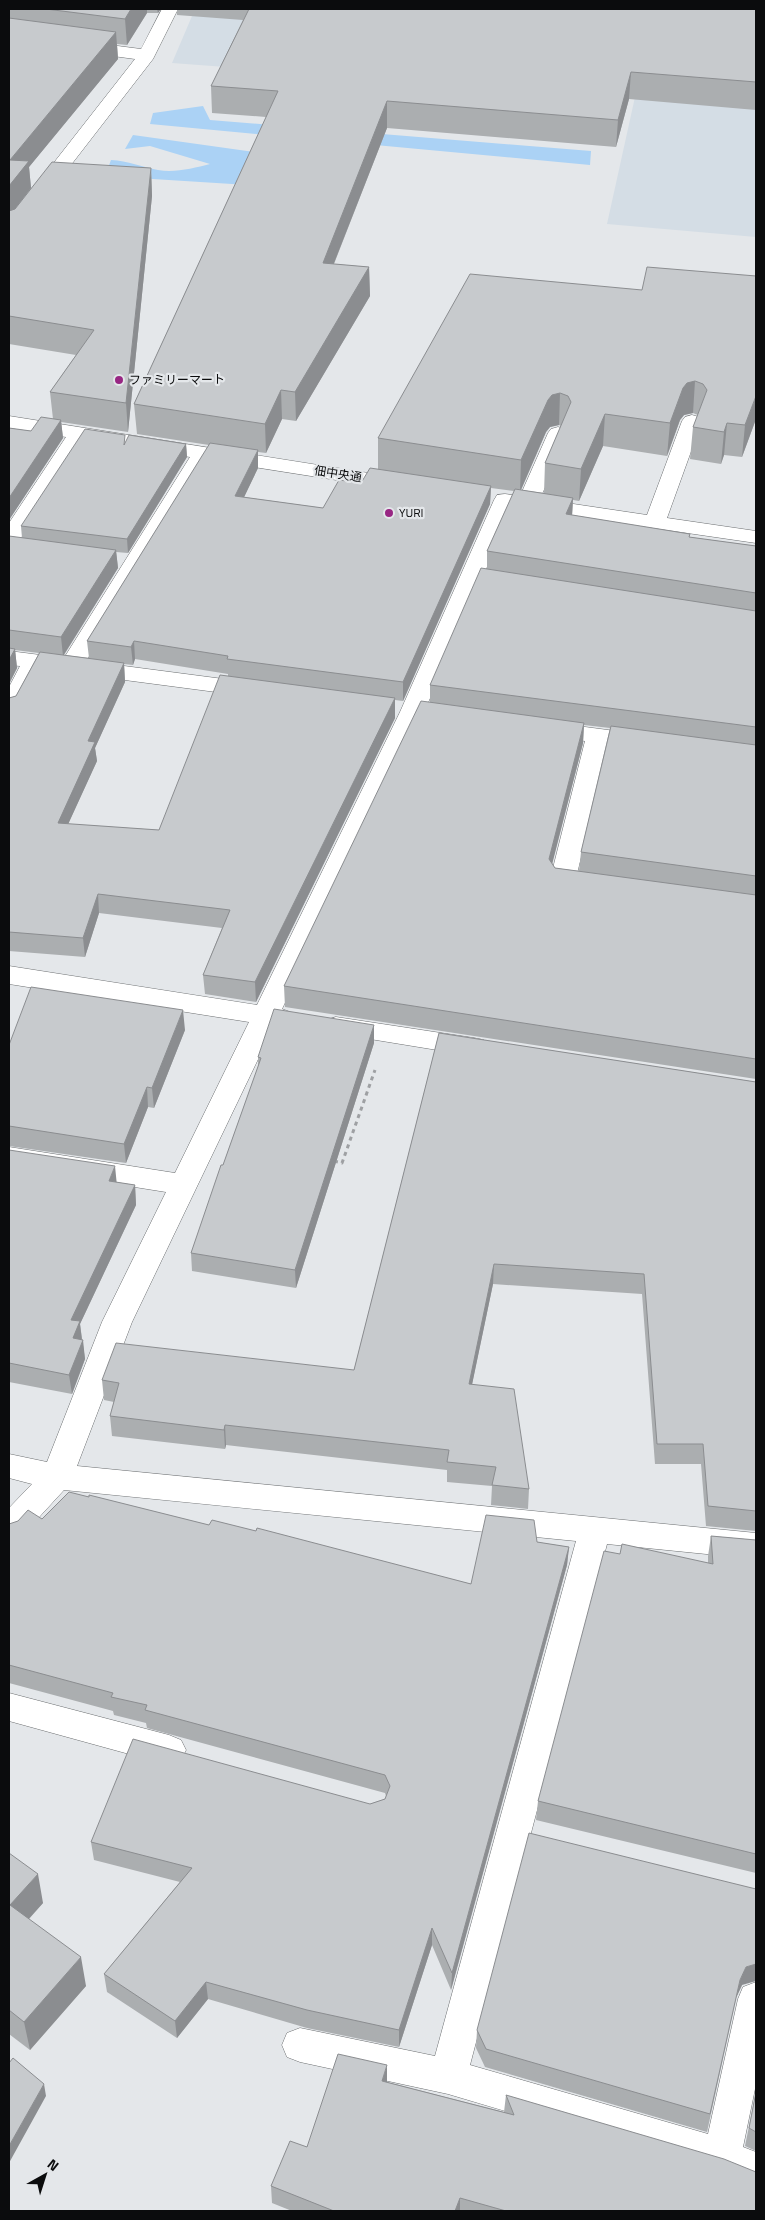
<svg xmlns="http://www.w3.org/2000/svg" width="765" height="2220" viewBox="0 0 765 2220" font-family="'Titillium Web','Noto Sans JP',sans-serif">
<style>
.built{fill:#d4dde5}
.green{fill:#abd2f5}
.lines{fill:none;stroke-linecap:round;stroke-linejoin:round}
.minor-casing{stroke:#6c6f71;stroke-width:1}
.path{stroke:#9ea0a3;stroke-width:3;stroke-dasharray:4 4;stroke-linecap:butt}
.minor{fill:#fff;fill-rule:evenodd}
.wall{fill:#abaeb0;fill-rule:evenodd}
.shaded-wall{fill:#8b8d90}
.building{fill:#c7cacd;stroke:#8b8d90}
.poi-dot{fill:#982683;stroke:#e4e7ea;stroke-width:2}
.labels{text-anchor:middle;stroke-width:4.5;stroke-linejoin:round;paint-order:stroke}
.far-poi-label{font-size:12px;fill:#0b0c0d;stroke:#e4e7ea;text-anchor:start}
.far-street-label{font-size:12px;fill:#0b0c0d;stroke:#e4e7ea}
</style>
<rect width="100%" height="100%" fill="#e4e7ea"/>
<!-- built -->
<path class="built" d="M 195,9 L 756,9 L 756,237 L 607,224 L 635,97 L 172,63 Z"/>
<!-- green -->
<path class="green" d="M 203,106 L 210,120 L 591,151 L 590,165 L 150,124 L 153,113 Z
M 133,135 L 275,155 L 262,186 L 105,176 L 111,160 C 128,161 142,167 158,170 C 175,173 194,168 210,164 L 150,146 L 125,149 Z"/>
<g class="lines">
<defs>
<path id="minor" d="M 162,9 L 178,9 L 153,59 L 16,236 L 9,238 L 9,220 L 135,59 L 9,42 L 9,32 L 141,49 Z
M 692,415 L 699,417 L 702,421 L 667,518 L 756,531 L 756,543 L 536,511 L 520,508 L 517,503 L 548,433 L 551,429 L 558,427 L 565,429 L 568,433 L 540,499 L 647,515 L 682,421 L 685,417 Z
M 9,416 L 400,478 L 408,479 L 411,484 L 408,489 L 400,490 L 209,460 L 86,661 L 254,683 L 262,685 L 266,690 L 262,695 L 254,697 L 41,669 L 17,714 L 9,716 L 9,687 L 20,666 L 9,665 L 9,651 L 64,658 L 190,457 L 85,440 L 17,544 L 9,546 L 9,523 L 66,437 L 9,428 Z
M 505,494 L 513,495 L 516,500 L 424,712 L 282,1009 L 290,1012 L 294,1018 L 290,1024 L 281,1027 L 274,1026 L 132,1322 L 77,1466 L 756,1533 L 756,1559 L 607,1544 L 470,2065 L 708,2134 L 738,1999 L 743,1987 L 756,1982 L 756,2084 L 743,2147 L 756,2152 L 756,2190 L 721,2175 L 448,2094 L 300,2062 L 287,2057 L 282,2045 L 287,2033 L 300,2028 L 435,2056 L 576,1541 L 64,1490 L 20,1538 L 9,1542 L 9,1508 L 32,1484 L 9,1478 L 9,1454 L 47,1462 L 102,1322 L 166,1192 L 9,1167 L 9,1147 L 175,1173 L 249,1022 L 9,984 L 9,966 L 257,1005 L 400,712 L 494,500 L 497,495 Z
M 547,722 L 646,735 L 654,737 L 658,742 L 654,747 L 646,749 L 608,744 L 577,874 L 597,877 L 601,883 L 597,889 C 583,893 568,889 554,886 L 550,880 L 585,741 L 539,734 L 535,729 L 539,724 Z
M 336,1017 L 474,1038 L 484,1040 L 487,1047 L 484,1054 L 474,1056 L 327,1032 L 323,1026 L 327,1020 Z
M 9,1693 L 169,1735 L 181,1740 L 186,1750 L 181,1760 L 169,1765 L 9,1721 Z"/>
</defs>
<!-- minor casing -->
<use href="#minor" class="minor-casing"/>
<!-- path -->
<path class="path" d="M 334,1161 L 342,1163 L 375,1070"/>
<!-- minor -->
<use href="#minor" class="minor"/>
</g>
<!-- wall -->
<path class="wall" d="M 9,9 L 161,9 L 158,13 L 147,13 L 127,45 L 117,44 L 118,59 L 29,167 L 31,188 L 151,168 L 152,196 L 128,432 L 61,422 L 63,438 L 9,520 L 9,428 L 31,431 L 53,419 L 50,392 L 76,355 L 9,344 Z
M 177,9 L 756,9 L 756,110 L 629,99 L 616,147 L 387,128 L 334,264 L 369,267 L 370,296 L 296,421 L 282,419 L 266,453 L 258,452 L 258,468 L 244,497 L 323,508 L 361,483 L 378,469 L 378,438 L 642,290 L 756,419 L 742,457 L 724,455 L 721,464 L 690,459 L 693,427 L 698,415 L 693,413 L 684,415 L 680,420 L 667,456 L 603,446 L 579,501 L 573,500 L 572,515 L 690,534 L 689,537 L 756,546 L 756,1079 L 285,1007 L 284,986 L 430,702 L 430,685 L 487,569 L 487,551 L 514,491 L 491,488 L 490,504 L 403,701 L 395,700 L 395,718 L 256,1002 L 205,994 L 203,975 L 222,928 L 99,913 L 85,957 L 9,951 L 9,698 L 16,696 L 39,653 L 15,650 L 17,668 L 9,684 L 9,536 L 22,538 L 21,526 L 126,442 L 186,444 L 187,457 L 128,553 L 116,552 L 118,568 L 64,655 L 89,658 L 87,641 L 209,445 L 137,434 L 134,404 L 266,117 L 212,113 L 211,86 L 243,20 L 177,15 ZM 559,425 L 561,426 L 545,463 L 544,493 L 521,490 L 546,432 L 550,427 ZM 135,659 L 228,674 L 228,676 L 159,830 L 68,824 L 97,761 L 95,748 L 125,682 L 124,664 L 133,665 ZM 584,725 L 610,728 L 581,852 L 579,871 L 555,868 L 552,864 L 583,743 Z
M 374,1025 L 374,1043 L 296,1288 L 192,1271 L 191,1253 L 223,1165 L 258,1067 L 258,1057 Z
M 185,1030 L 154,1108 L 148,1107 L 126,1163 L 9,1146 L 9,1045 Z
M 439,1033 L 756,1082 L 756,1531 L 706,1526 L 701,1464 L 655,1464 L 642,1294 L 493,1284 L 472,1384 L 529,1489 L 528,1509 L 491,1505 L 492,1486 L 447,1482 L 447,1470 L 226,1445 L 225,1449 L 112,1436 L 110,1416 L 114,1402 L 104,1400 L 102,1380 L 354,1370 Z
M 9,1150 L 116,1182 L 135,1185 L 136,1205 L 80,1324 L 85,1359 L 72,1394 L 9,1382 Z
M 42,1519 L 209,1525 L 256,1531 L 471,1584 L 537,1542 L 569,1547 L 567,1565 L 451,1990 L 432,1945 L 399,2047 L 307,2028 L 208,1999 L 177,2038 L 107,1992 L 104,1974 L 180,1882 L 94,1860 L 91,1842 L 370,1804 L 385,1799 L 386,1796 L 385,1793 L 147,1728 L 146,1723 L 114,1715 L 113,1711 L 9,1683 L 9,1524 Z
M 711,1536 L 756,1540 L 756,1873 L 536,1820 L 538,1801 L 620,1554 L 708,1563 L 708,1556 Z
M 9,1853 L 43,1903 L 29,1919 L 86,1986 L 30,2050 L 9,2034 Z
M 742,1985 L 736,1998 L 707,2132 L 485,2067 L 476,2048 L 477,2030 Z
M 387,2082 L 504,2112 L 506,2095 L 756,2211 L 292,2211 L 272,2203 L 271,2186 L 307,2147 Z
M 756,2092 L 756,2151 L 745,2146 Z"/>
<!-- shaded-wall -->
<path class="shaded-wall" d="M 131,9 L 147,9 L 147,13 L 127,45 L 125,19 Z
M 157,9 L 161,9 L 158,13 Z
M 116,32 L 118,59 L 29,167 L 31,188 L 9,217 L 9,186 L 10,160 Z
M 631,72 L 629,99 L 616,147 L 618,120 Z
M 387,101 L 387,128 L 323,291 L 323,263 Z
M 151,168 L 152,196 L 128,432 L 126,403 Z
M 369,267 L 370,296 L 296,421 L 295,392 Z
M 695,381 L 693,413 L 684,415 L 680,420 L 667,456 L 670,423 L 683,388 L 687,383 Z
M 281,390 L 282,419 L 266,453 L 265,424 Z
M 560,393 L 559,425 L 550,427 L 546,432 L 520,492 L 521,460 L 548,400 L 552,395 Z
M 756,396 L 756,419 L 742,457 L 745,425 Z
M 605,414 L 603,446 L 579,501 L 581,469 Z
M 61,420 L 63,438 L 9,520 L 9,498 Z
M 727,423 L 724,455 L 721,464 L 724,432 Z
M 186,444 L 187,457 L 128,553 L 127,539 Z
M 258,450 L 258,468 L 236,514 L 235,496 Z
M 491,486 L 490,504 L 403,701 L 403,682 Z
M 573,498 L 572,517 L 566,514 Z
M 116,550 L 118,568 L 63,656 L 61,637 Z
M 134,641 L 135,659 L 133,665 L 131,647 Z
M 15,649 L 17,668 L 9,684 L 9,660 Z
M 124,663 L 125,682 L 95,748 L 97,761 L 60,842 L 58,823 L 88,741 Z
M 395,698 L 395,718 L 256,1002 L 255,982 Z
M 584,723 L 583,743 L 548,880 L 549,859 Z
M 98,894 L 99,913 L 85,957 L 83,938 Z
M 183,1010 L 185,1030 L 154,1108 L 152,1088 Z
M 374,1025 L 374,1043 L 296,1288 L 295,1270 Z
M 147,1087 L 148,1107 L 126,1163 L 124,1144 Z
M 115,1166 L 117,1186 L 109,1181 Z
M 135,1185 L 136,1205 L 80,1324 L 82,1341 L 75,1358 L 71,1320 Z
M 494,1264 L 493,1284 L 468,1404 L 469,1384 Z
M 83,1340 L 85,1359 L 72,1394 L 69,1375 Z
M 225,1425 L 226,1445 L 225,1449 L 224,1430 Z
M 569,1547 L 567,1565 L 451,1990 L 452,1973 Z
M 38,1874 L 43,1903 L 15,1934 L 10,1905 Z
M 432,1928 L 432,1945 L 399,2047 L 399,2030 Z
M 81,1957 L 86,1986 L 30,2050 L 24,2022 Z
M 756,1964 L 756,1981 L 742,1985 L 736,1998 L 707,2132 L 740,1980 L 746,1967 Z
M 206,1982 L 208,1999 L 177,2038 L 175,2021 Z
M 387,2065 L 387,2083 L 382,2081 Z
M 44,2084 L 46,2096 L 9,2163 L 9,2146 Z
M 460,2198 L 460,2211 L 455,2211 Z"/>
<!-- building -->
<path class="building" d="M 46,9 L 131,9 L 125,19 Z
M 249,9 L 756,9 L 756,82 L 631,72 L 618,120 L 387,101 L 323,263 L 369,267 L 295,392 L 281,390 L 265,424 L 134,404 L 278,91 L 211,86 Z
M 9,18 L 116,32 L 10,160 L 29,161 L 9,186 Z
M 52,162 L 151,168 L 126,403 L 50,392 L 94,330 L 9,316 L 9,211 L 15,209 Z
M 647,267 L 756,276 L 756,396 L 745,425 L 727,423 L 724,432 L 693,427 L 707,390 L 703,384 L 695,381 L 687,383 L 683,388 L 670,423 L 605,414 L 581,469 L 545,463 L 571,402 L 568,396 L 560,393 L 552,395 L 548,400 L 521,460 L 378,438 L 470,274 L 642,290 Z
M 41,417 L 61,420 L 9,498 L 9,428 L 31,431 Z
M 85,429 L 125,435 L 124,445 L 129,435 L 186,444 L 127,539 L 21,526 Z
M 210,443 L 258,450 L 235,496 L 323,508 L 339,480 L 361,483 L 370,468 L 491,486 L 403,682 L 227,659 L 228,656 L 134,641 L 131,647 L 87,641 Z
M 515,489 L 573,498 L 566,514 L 690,534 L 689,537 L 756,546 L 756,593 L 487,551 Z
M 9,536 L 116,550 L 61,637 L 9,630 Z
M 481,568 L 756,611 L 756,727 L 430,685 Z
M 9,648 L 15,649 L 9,660 Z
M 40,652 L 124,663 L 88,741 L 95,742 L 58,823 L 159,830 L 220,675 L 395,698 L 255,982 L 203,975 L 230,910 L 98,894 L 83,938 L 9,932 L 9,698 L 16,696 Z
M 421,701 L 584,723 L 549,859 L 555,868 L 756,895 L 756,1059 L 284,986 Z
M 611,726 L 756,745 L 756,876 L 581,852 Z
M 31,987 L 183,1010 L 152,1088 L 147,1087 L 124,1144 L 9,1126 L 9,1045 Z
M 274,1009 L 374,1025 L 295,1270 L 191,1253 L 221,1165 L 223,1165 L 261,1058 L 258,1057 Z
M 439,1033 L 756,1082 L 756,1511 L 708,1506 L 703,1444 L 657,1444 L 644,1274 L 494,1264 L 469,1384 L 514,1389 L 529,1489 L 492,1485 L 496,1467 L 447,1462 L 449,1450 L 225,1425 L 224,1430 L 110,1416 L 119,1383 L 102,1380 L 116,1343 L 354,1370 Z
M 9,1150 L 115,1166 L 109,1181 L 135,1185 L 71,1320 L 80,1321 L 73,1338 L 83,1340 L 69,1375 L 9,1363 Z
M 69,1492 L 89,1497 L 89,1495 L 209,1525 L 212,1520 L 256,1531 L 257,1528 L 471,1584 L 486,1515 L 534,1520 L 537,1542 L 569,1547 L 452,1973 L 432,1928 L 399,2030 L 307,2010 L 206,1982 L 175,2021 L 104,1974 L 192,1868 L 91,1842 L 133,1739 L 370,1804 L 385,1799 L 390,1786 L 385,1775 L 145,1710 L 147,1705 L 111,1697 L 113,1693 L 9,1665 L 9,1524 L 18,1521 L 28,1510 L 42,1519 Z
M 711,1536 L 756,1540 L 756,1854 L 538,1801 L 604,1551 L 620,1554 L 622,1544 L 713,1564 Z
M 529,1833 L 756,1889 L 756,1964 L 746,1967 L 740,1980 L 710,2114 L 486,2049 L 477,2030 Z
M 9,1853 L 38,1874 L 10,1905 L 81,1957 L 24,2022 L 9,2010 Z
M 338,2054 L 387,2065 L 382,2081 L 514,2115 L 506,2095 L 724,2159 L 756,2172 L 756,2211 L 506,2211 L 460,2198 L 455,2211 L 334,2211 L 271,2186 L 290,2141 L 307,2147 Z
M 13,2058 L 44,2084 L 9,2146 L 9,2063 Z
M 756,2092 L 756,2132 L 749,2128 Z"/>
<!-- markers -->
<g class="poi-dot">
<circle cx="119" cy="380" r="5"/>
<circle cx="389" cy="513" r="5"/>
</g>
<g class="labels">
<!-- far-poi labels -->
<g class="far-poi-label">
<text x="129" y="384">ファミリーマート</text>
<text x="399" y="517">YURI</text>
</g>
<!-- far-street labels -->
<g class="far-street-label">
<text transform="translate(338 474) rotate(9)" y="4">佃中央通</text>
</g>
</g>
<!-- border -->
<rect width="765" height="2220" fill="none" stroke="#0b0c0d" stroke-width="20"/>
<!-- north arrow -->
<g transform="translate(45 2175) rotate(39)" stroke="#e4e7ea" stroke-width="4" paint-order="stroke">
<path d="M0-4L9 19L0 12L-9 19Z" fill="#0b0c0d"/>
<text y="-8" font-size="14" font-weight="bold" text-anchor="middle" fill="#0b0c0d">N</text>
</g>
</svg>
